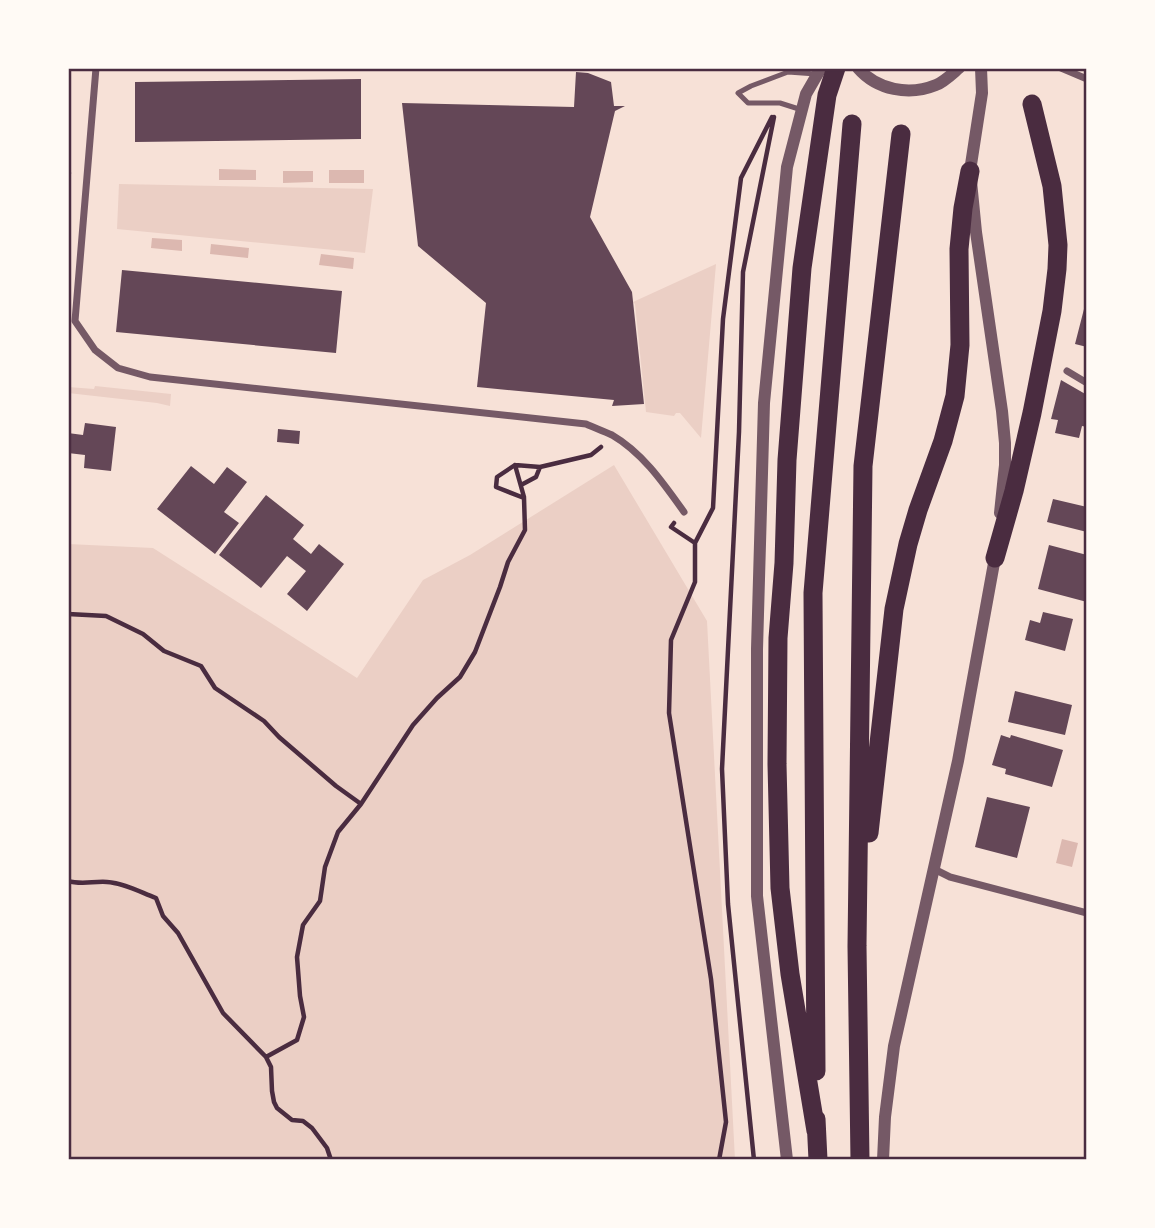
<svg xmlns="http://www.w3.org/2000/svg" width="1155" height="1228" viewBox="0 0 1155 1228" font-family="Rubik,sans-serif">
<style>
.green{fill:#ebcfc5}
.water{fill:#dcb8b0}
.building{fill:#644757}
.lines{fill:none;stroke-linecap:round;stroke-linejoin:round}
.path{stroke:#4a2c40;stroke-width:4.5}
.service{stroke:#755966;stroke-width:5}
.minor{stroke:#755966;stroke-width:7}
.tertiary{stroke:#755966;stroke-width:12}
.trunk{stroke:#4a2c40;stroke-width:19}
.neatline{fill:none;stroke:#4a2c40;stroke-width:2.5}
</style>
<rect width="100%" height="100%" fill="#f7e1d7"/>
<!-- green -->
<path class="green" d="M 119,184 L 373,189 L 365,253 L 117,229 Z
M 716,264 L 701,438 L 680,413 L 676,413 L 674,416 L 646,412 L 635,304 L 633,302 Z
M 95,386 L 171,394 L 170,406 L 157,403 L 68,393 L 68,387 L 94,389 Z
M 614,465 L 707,621 L 735,1160 L 68,1160 L 68,544 L 153,548 L 357,678 L 423,580 L 470,555 Z"/>
<!-- water -->
<path class="water" d="M 219,169 L 256,170 L 256,180 L 219,180 Z
M 329,170 L 364,170 L 364,183 L 329,183 Z
M 283,171 L 313,171 L 313,182 L 283,183 Z
M 152,238 L 182,240 L 182,251 L 151,248 Z
M 211,244 L 249,248 L 248,258 L 210,254 Z
M 321,254 L 354,258 L 353,269 L 319,265 Z
M 1062,839 L 1078,843 L 1072,867 L 1056,863 Z"/>
<!-- building -->
<path class="building" d="M 576,72 L 588,73 L 611,82 L 614,106 L 625,106 L 615,111 L 590,217 L 632,292 L 644,404 L 612,406 L 614,400 L 477,387 L 486,303 L 418,246 L 402,103 L 574,107 Z
M 361,79 L 361,139 L 135,142 L 135,82 Z
M 122,270 L 342,291 L 336,353 L 116,332 Z
M 1084,309 L 1087,309 L 1087,347 L 1075,344 Z
M 1061,380 L 1087,395 L 1087,427 L 1082,426 L 1079,438 L 1055,433 L 1058,420 L 1051,419 Z
M 85,423 L 116,427 L 111,471 L 84,468 L 85,455 L 68,453 L 68,433 L 83,435 Z
M 278,429 L 300,431 L 299,444 L 277,442 Z
M 191,466 L 214,484 L 227,467 L 247,482 L 224,512 L 239,523 L 215,554 L 157,509 Z
M 266,495 L 304,525 L 293,539 L 311,554 L 319,544 L 344,564 L 307,611 L 287,594 L 306,571 L 287,556 L 261,588 L 219,555 Z
M 1053,499 L 1087,507 L 1087,532 L 1047,522 Z
M 1049,545 L 1087,555 L 1087,602 L 1038,589 Z
M 1043,612 L 1073,619 L 1065,651 L 1025,640 L 1030,620 L 1040,623 Z
M 1015,691 L 1072,705 L 1065,735 L 1008,722 Z
M 1001,735 L 1010,738 L 1011,735 L 1063,750 L 1052,787 L 1005,774 L 1006,769 L 992,765 Z
M 987,797 L 1030,807 L 1017,858 L 975,847 Z"/>
<g class="lines">
<!-- path -->
<path class="path" d="M 68,173 L 69,173
M 515,465 L 524,497
M 521,485 L 536,477 L 540,467
M 674,523 L 671,527 L 695,543 L 695,582 L 671,640 L 669,713 L 711,979 L 726,1122 L 719,1160
M 695,543 L 713,508 L 723,319 L 741,178 L 772,117
M 68,614 L 106,616 L 143,634 L 164,651 L 201,666 L 215,688 L 264,721 L 279,737 L 336,786 L 361,804
M 68,881 C 81,885 94,881 107,882 C 124,883 140,892 156,898 L 163,916 L 178,933 L 223,1013 L 266,1057 L 271,1067 L 272,1091 L 274,1102 L 277,1108 L 292,1120 L 303,1121 L 312,1128 L 327,1148 L 331,1160
M 266,1057 L 297,1040 L 304,1017 L 300,996 L 297,957 L 303,925 L 320,901 L 325,867 L 338,832 L 361,804 L 413,725 L 437,698 L 460,677 L 475,652 L 500,587 L 508,562 L 525,530 L 524,498 L 496,487 L 497,477 L 515,465 L 540,467 L 591,455 L 601,447
M 754,1160 L 728,904 L 722,769 L 739,432 L 743,272 L 774,117"/>
<!-- service -->
<path class="service" d="M 802,110 L 780,103 L 748,103 L 738,93 L 751,86 L 788,72 L 816,74"/>
<!-- minor -->
<path class="minor" d="M 96,68 L 75,321 L 95,350 L 118,368 L 150,377 L 586,424 C 595,428 604,431 612,435 C 643,453 664,484 684,512
M 1061,68 L 1087,79
M 1067,371 L 1087,383
M 934,869 L 950,877 L 1087,913"/>
<!-- tertiary -->
<path class="tertiary" d="M 858,68 C 877,90 909,96 936,85 C 944,82 952,74 959,68
M 981,68 L 982,93 L 970,171 L 976,232 L 1002,411 L 1005,443 L 1005,465 L 1000,513
M 787,1160 L 757,896 L 757,649 L 764,403 L 787,167 L 806,94 L 821,68
M 883,1160 L 885,1117 L 894,1046 L 958,761 L 996,552"/>
<!-- trunk -->
<path class="trunk" d="M 995,558 L 1014,491 L 1032,413 L 1052,311 L 1057,269 L 1058,245 L 1052,186 L 1032,104
M 869,833 L 894,609 L 908,544 L 918,510 L 943,441 L 955,396 L 960,345 L 959,249 L 963,208 L 970,171
M 816,1071 L 813,593 L 852,124
M 816,1119 L 818,1160
M 816,1131 L 790,974 L 780,888 L 777,764 L 778,638 L 784,563 L 787,460 L 802,268 L 827,95 L 836,68
M 860,1160 L 857,946 L 863,466 L 901,134"/>
</g>
<!-- border -->
<rect width="1155" height="1228" fill="none" stroke="#fffaf5" stroke-width="140"/>
<rect x="70" y="70" width="1015" height="1088" class="neatline"/>
</svg>
